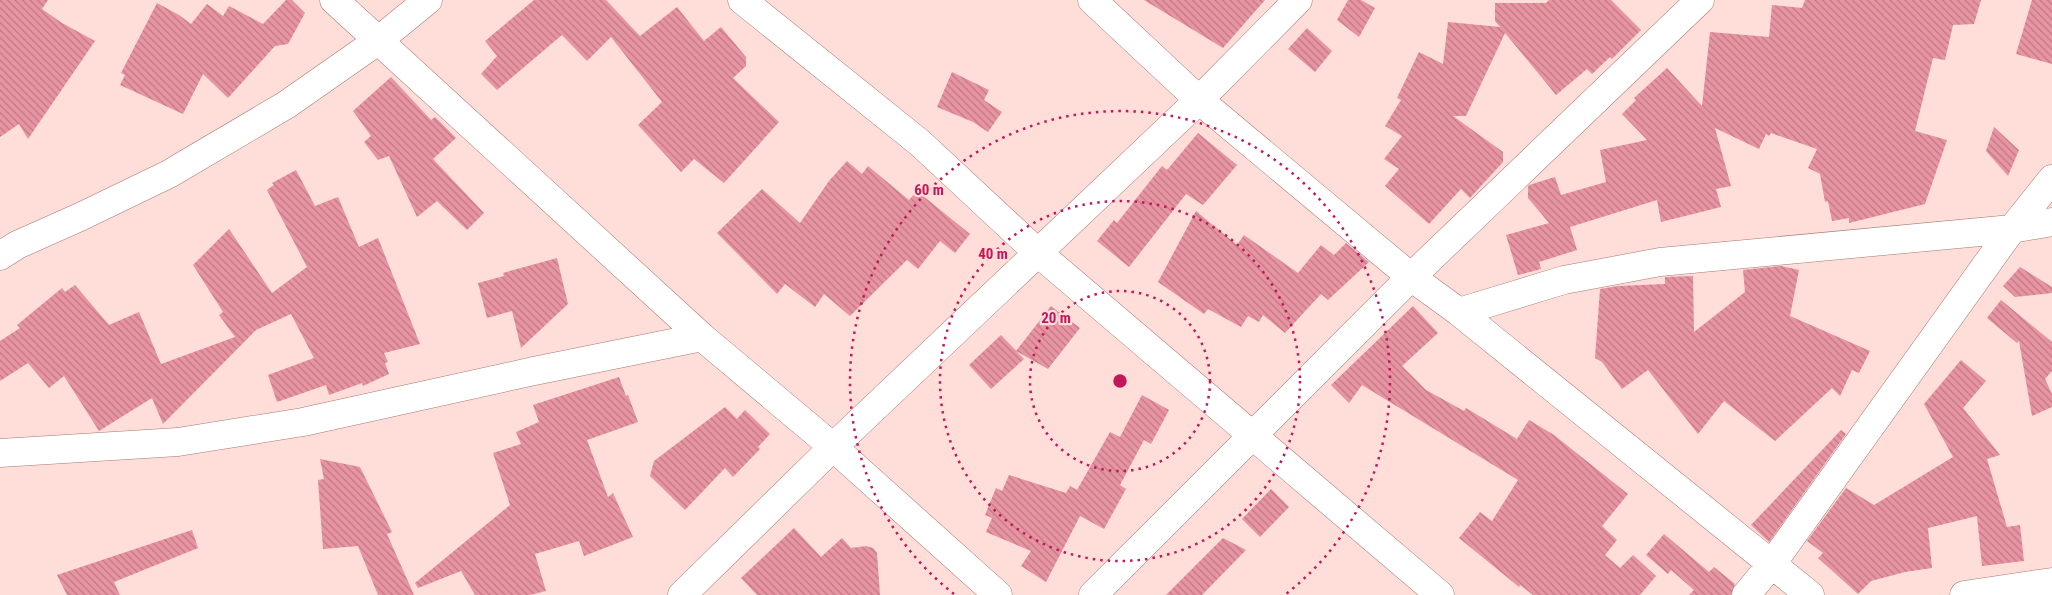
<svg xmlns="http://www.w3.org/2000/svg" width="2052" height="595" viewBox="0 0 2052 595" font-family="'Roboto Condensed',sans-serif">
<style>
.building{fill:url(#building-back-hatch)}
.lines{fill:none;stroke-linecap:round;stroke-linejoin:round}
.minor-casing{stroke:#a97870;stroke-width:29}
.minor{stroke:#fff;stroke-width:28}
.ring{fill:none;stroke:#c2185b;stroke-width:2.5;stroke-dasharray:2.5 5}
.centre{fill:#c2185b;stroke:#ffddd8;stroke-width:2.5}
.ring-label{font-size:15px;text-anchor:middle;font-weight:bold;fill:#c2185b;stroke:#ffddd8;stroke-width:4.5;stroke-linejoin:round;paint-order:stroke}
</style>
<defs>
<pattern id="building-back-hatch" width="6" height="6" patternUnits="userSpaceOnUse" patternTransform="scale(1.25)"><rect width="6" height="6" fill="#e894a2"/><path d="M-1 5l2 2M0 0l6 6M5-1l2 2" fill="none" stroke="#be7984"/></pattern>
</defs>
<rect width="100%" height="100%" fill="#ffddd8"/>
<!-- building -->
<path class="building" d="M 0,0 L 48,0 L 42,9 L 62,23 L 95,41 L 28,139 L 19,124 L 0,137 Z
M 286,0 L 292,0 L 305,13 L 288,44 L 275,46 L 228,98 L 203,74 L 183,114 L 120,85 L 125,75 L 121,73 L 157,3 L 179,15 L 191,24 L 207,4 L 223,16 L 229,6 L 263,24 Z
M 534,0 L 606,0 L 640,36 L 677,7 L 704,41 L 721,27 L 746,57 L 746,66 L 733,78 L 779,122 L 724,183 L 694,159 L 681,172 L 638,125 L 662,102 L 611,37 L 587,61 L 562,35 L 497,90 L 481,74 L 497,56 L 485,41 Z
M 1144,0 L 1265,0 L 1223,48 Z
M 1348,0 L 1361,0 L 1375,8 L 1359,37 L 1337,20 Z
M 1549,0 L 1611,0 L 1641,30 L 1612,59 L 1610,57 L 1592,74 L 1587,69 L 1556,95 L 1505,33 L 1466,116 L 1453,116 L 1503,152 L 1503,162 L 1470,198 L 1461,189 L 1429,224 L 1385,186 L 1399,169 L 1384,159 L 1402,136 L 1385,126 L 1401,100 L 1397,98 L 1419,52 L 1443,64 L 1448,22 L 1500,27 L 1495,21 L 1495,3 L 1546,3 Z
M 1805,0 L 1981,0 L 1974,24 L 1953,25 L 1945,60 L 1933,58 L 1915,131 L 1947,140 L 1925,204 L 1849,223 L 1849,218 L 1832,221 L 1828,201 L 1825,202 L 1820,174 L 1808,168 L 1817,149 L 1771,133 L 1769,136 L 1766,134 L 1759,149 L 1715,128 L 1731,186 L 1716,189 L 1721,207 L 1661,222 L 1657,200 L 1570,227 L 1577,250 L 1539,262 L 1541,269 L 1518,275 L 1506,235 L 1549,223 L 1528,198 L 1528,187 L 1529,185 L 1555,177 L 1561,195 L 1606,182 L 1600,150 L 1647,140 L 1622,114 L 1636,100 L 1634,98 L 1667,68 L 1702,106 L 1710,32 L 1769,37 L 1772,5 L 1802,8 Z
M 2032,0 L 2052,0 L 2052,64 L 2016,54 Z
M 1307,28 L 1332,51 L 1315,72 L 1288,49 Z
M 952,72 L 989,90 L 984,100 L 1002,112 L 988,132 L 973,122 L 937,107 Z
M 391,77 L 431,120 L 435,117 L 456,138 L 433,159 L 484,213 L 467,230 L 437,201 L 417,217 L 389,156 L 378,160 L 364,142 L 371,136 L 353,111 Z
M 1994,127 L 2019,150 L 2008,176 L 1986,151 Z
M 1198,133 L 1237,165 L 1203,205 L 1186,194 L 1129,267 L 1097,241 L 1114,220 L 1117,223 L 1162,166 L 1167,170 Z
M 847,161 L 862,174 L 868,166 L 909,200 L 917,191 L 970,234 L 955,253 L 940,241 L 918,269 L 907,260 L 850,316 L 824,294 L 815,307 L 785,284 L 777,294 L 717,233 L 762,189 L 800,223 L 829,181 Z
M 296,170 L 315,206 L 338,197 L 359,247 L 378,238 L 420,344 L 384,353 L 388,362 L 385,363 L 389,374 L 363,386 L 362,383 L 329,395 L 326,385 L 277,402 L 268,375 L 314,358 L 291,314 L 256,330 L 163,424 L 152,398 L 99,431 L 64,376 L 49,388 L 28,363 L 0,381 L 0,341 L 20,328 L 17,325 L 62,288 L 65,292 L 75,285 L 109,325 L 139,312 L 161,364 L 235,337 L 219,315 L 223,312 L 193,265 L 229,229 L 272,293 L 307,267 L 267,190 L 274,185 L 272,183 Z
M 1196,211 L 1237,245 L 1244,235 L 1298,273 L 1321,245 L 1334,255 L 1346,243 L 1369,262 L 1328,300 L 1321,294 L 1285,333 L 1263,315 L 1259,322 L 1248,316 L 1241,327 L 1208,309 L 1204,314 L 1158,282 Z
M 557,258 L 568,304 L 521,348 L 512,311 L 487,318 L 478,283 L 504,276 L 503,273 Z
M 1781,266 L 1799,270 L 1790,316 L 1870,351 L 1859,373 L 1852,370 L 1840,396 L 1832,388 L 1775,441 L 1724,401 L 1698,434 L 1648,370 L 1622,389 L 1602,362 L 1595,358 L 1600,289 L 1618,286 L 1665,284 L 1665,277 L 1693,276 L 1694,332 L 1745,292 L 1743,270 Z
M 2020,267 L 2052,287 L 2052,293 L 2015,297 L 2003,286 Z
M 2001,300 L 2052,342 L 2052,371 L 2045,379 L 2052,394 L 2052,407 L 2032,416 L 2019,341 L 2017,343 L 1987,318 Z
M 1051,306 L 1080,328 L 1048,369 L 1016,351 Z
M 1413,306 L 1438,333 L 1402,366 L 1426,390 L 1464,411 L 1466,408 L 1517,439 L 1529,420 L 1554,435 L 1628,494 L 1602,526 L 1617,540 L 1605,555 L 1620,568 L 1633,555 L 1656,576 L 1640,595 L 1533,595 L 1520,585 L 1519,587 L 1459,538 L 1480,512 L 1492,521 L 1518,480 L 1362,385 L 1349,403 L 1331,385 Z
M 1001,335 L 1024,359 L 991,389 L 969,365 Z
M 1961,360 L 1986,381 L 1963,408 L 2000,455 L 1987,459 L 2007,527 L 2020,525 L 2024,561 L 1982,566 L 1977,516 L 1928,528 L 1932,568 L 1905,572 L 1871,581 L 1858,594 L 1818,558 L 1823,553 L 1807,541 L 1846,488 L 1874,505 L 1953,457 L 1924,404 Z
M 619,377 L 626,396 L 628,395 L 638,422 L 590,439 L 589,437 L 590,439 L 587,440 L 608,497 L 613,493 L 633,537 L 584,556 L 579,541 L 535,554 L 546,591 L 530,595 L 475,595 L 461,571 L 418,588 L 415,583 L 510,505 L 493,453 L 521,444 L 516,432 L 539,422 L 533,405 Z
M 1142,395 L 1169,410 L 1151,444 L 1144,440 L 1120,485 L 1126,489 L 1104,529 L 1080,516 L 1046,582 L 1021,566 L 1031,551 L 986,532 L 992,518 L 985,515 L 996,488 L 1002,491 L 1009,475 L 1066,493 L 1070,486 L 1077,490 L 1110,432 L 1120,437 Z
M 725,407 L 737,419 L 745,410 L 770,434 L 758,447 L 760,449 L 733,477 L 725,468 L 685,510 L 650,476 L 654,461 Z
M 1841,430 L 1846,434 L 1769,542 L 1751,525 Z
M 320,459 L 360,467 L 392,532 L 387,534 L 414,595 L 378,595 L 358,546 L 323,549 L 318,480 L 324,479 Z
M 1271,489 L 1289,507 L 1260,537 L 1242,519 Z
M 794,528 L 821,557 L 842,538 L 851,548 L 866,546 L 873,548 L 877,553 L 880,595 L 757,595 L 741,578 Z
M 192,530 L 198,548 L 114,582 L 120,595 L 67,595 L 57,575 Z
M 1664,534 L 1709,572 L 1714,567 L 1735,584 L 1731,595 L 1689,595 L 1694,590 L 1671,570 L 1668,574 L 1646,555 Z
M 1223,538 L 1246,550 L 1202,595 L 1166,595 Z"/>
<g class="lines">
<defs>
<path id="minor" d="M 334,0 L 702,337 L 833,447 L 998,595
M 742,0 L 920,143 L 1037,252 L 1440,595
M 1092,0 L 1199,100 L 1411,277 L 1459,312 L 1810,595
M 0,256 L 17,245 L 80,217 L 169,174 L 286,105 L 379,40 L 428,0
M 1459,312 L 1564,280 L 1660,262 L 2012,229 L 2052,222
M 0,453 L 178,442 L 303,422 L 534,371 L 702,337
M 682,595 L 833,447 L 1199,100 L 1298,0
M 1093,595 L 1411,277 L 1700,0
M 1746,595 L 1771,565 L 2012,229 L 2052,179
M 1964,595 L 2052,582"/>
</defs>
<!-- minor casing -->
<use href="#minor" class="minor-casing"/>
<!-- minor -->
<use href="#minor" class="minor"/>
</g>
<!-- distance rings -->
<g class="ring">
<circle cx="1120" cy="381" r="90"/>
<circle cx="1120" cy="381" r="180"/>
<path d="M954 594A270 270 0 1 1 1286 594"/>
</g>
<circle cx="1120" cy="381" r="8" class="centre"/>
<g class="ring-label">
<text x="929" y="195">60 m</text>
<text x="993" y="259">40 m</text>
<text x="1056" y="323">20 m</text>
</g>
</svg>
